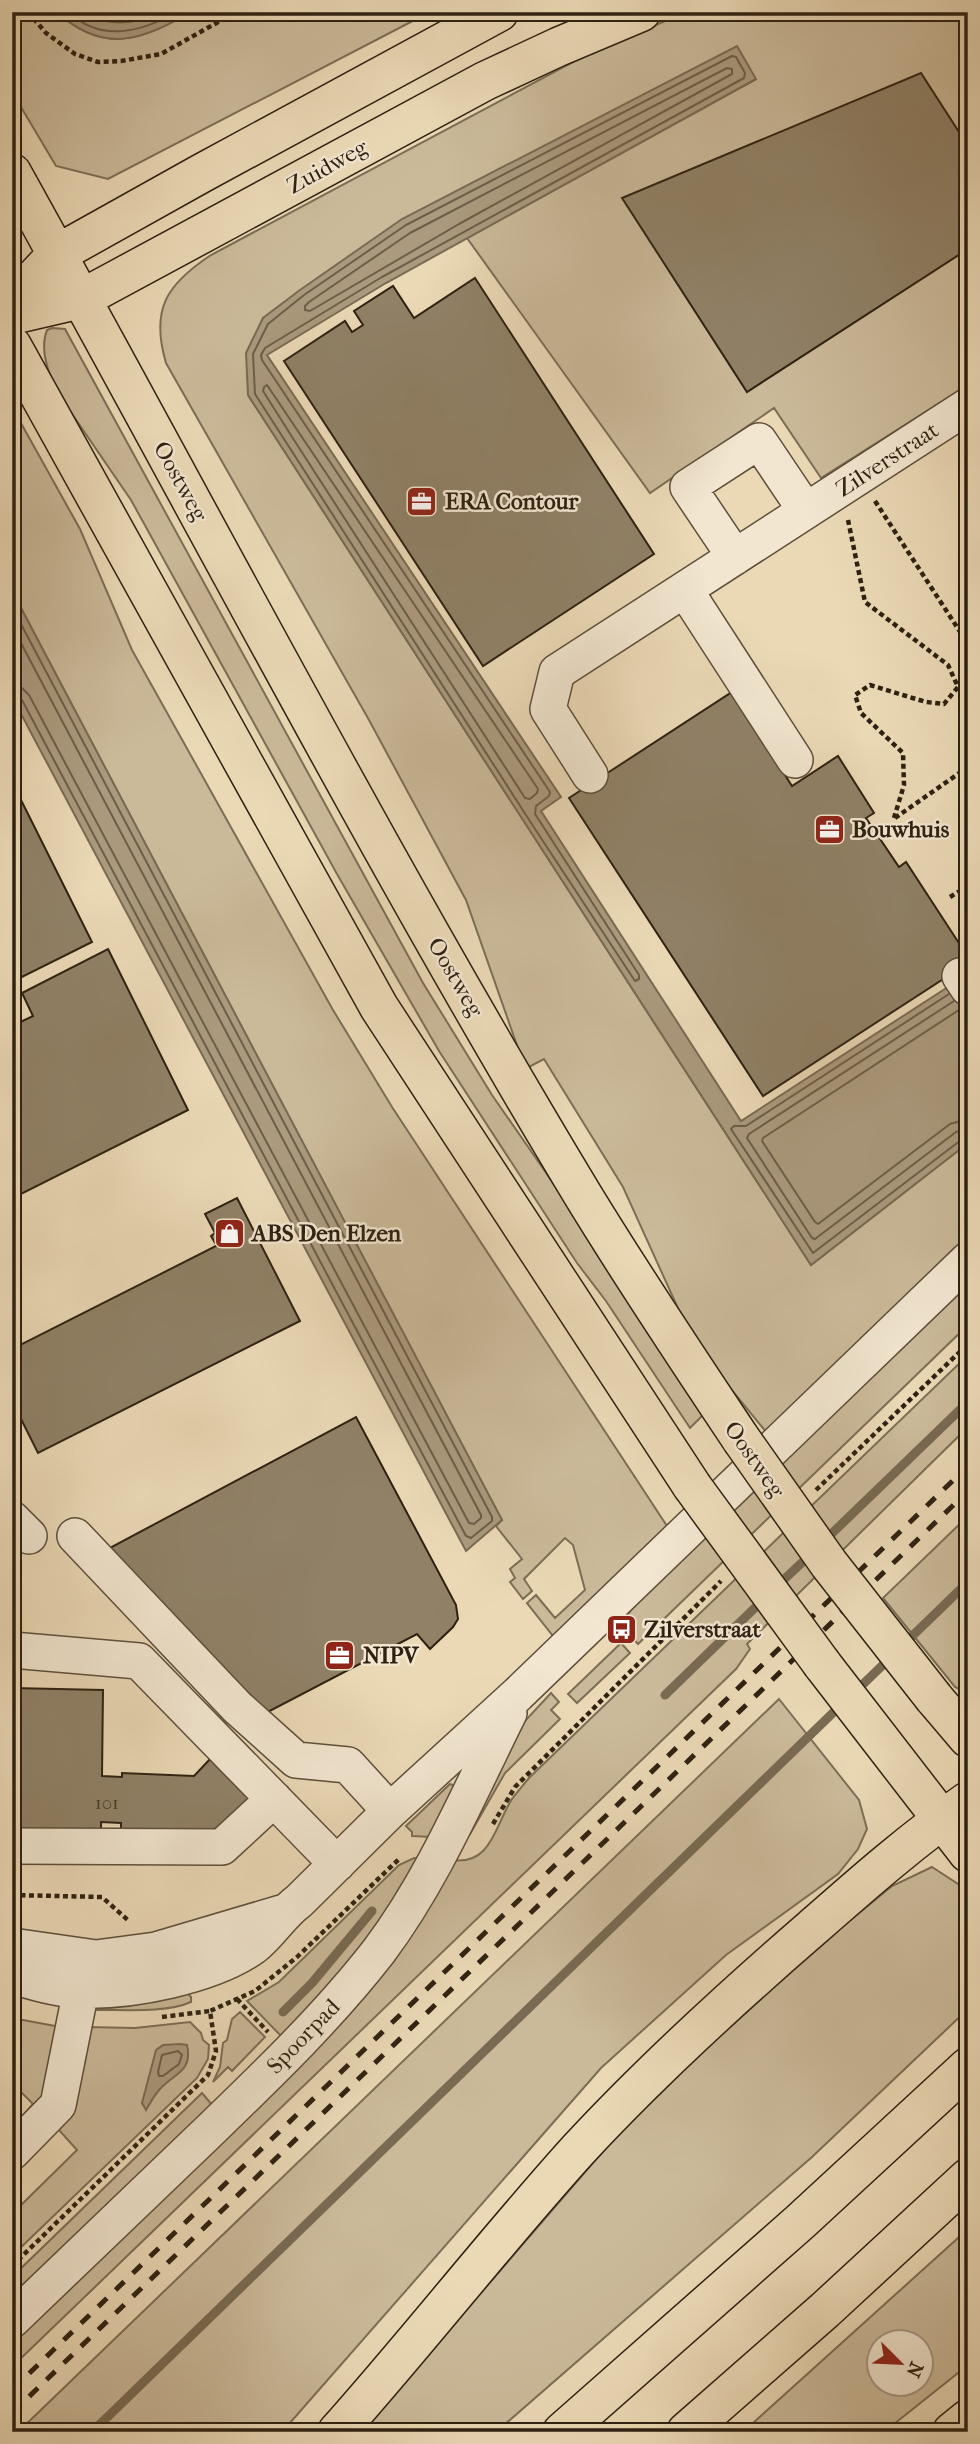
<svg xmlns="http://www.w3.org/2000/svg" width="980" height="2444" viewBox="0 0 980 2444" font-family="'IM FELL French Canon',serif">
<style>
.green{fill:#cbba9a;stroke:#7c6e56;stroke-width:2;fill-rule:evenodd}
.water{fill:#ab9a7e;stroke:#796a53;stroke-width:2}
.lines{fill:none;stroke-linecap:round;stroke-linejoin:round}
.shore{stroke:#6c5e48;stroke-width:2}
.stream{stroke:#796a53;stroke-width:9}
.building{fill:#908167;stroke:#2e2112;stroke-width:2}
.minor-casing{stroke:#5d4f3b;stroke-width:38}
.major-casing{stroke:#2e2112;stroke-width:41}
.highway-casing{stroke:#2e2112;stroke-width:41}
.path{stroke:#2e2112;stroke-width:4.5;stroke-dasharray:5 3.5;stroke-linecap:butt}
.minor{stroke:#f2e6d0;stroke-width:35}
.major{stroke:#ebd9b6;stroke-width:38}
.highway{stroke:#ebd9b6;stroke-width:38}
.rail{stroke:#2e2112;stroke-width:5;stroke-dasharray:12 12;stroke-linecap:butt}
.major-bridge-casing{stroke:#2e2112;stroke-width:41;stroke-linecap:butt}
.major-bridge{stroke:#ebd9b6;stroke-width:38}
.labels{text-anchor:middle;stroke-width:5;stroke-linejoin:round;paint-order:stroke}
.number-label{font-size:19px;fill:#463927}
.street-label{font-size:23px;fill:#2e2112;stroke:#f2e6d0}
.poi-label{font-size:23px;font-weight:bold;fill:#2e2112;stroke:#f2e6d0;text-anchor:start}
</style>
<rect width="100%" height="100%" fill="#ebd9b6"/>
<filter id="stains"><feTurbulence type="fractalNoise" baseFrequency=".00286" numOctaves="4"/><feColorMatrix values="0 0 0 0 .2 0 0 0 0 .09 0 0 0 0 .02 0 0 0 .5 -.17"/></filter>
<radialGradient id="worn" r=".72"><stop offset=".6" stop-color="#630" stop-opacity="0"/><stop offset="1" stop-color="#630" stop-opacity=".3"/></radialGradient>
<!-- green -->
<path class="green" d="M 12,12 L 57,12 C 104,55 142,40 191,12 L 430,12 L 108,179 L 56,166 L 12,92 Z
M 686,12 L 968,12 L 968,385 L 821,478 L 774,408 L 650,493 L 467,238 L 756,79 L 263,318 L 248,395 L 811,1265 L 968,1143 L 968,1237 L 767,1433 L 712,1366 L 691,1337 L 623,1187 L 544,1059 L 529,1067 L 519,1051 L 466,900 L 369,720 L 166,363 C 150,309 167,284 211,255 L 586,55 Z
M 52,328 L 65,329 L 423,983 L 492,1095 L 594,1242 L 704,1414 L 690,1428 L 606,1301 L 577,1263 L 439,1051 L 337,874 L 131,500 L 57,392 C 49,374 39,350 47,330 Z
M 12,407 L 80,529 L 132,650 L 333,1010 L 392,1107 L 667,1526 L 553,1636 L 527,1603 L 536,1595 L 555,1618 L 585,1590 L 573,1545 L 565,1538 L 524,1579 L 532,1591 L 523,1599 L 510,1582 L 515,1578 L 510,1569 L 522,1559 L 496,1526 L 502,1520 L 479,1477 L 12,591 Z
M 968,1285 L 968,1325 L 638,1644 L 620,1625 L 635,1605 Z
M 968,1355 L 968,1427 L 747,1644 L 750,1649 L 736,1669 L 12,2367 L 12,2340 L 326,2036 L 451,1860 C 492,1866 495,1825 512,1799 C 518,1791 524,1784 530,1777 Z
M 968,1516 L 968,1694 L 955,1687 L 883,1598 Z
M 621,1643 L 630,1653 L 577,1703 L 568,1694 Z
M 551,1693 L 559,1702 L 551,1710 L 560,1719 L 505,1773 L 470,1834 L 463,1839 L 524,1722 Z
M 779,1699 L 859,1800 L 867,1829 L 858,1849 L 838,1874 L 726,1955 L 601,2068 L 282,2432 L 18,2432 Z
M 450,1784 L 455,1786 L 432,1837 L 412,1836 L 412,1832 L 406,1826 Z
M 414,1858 L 420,1859 L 366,1945 L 284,2039 L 247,2001 L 279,1982 L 399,1865 Z
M 932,1867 L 958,1884 L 968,1897 L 968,2009 L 812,2157 L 496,2432 L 361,2432 L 611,2142 L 720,2034 L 813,1951 L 892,1886 Z
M 183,1988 L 191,1997 L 191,2002 C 164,2014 119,2009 90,2010 L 93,2005 Z
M 240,2012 L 265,2037 L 232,2071 L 228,2067 L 213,2082 L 220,2067 L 223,2043 L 227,2040 L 232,2019 Z
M 12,2018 L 61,2027 L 49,2089 L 20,2119 L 33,2104 L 12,2083 Z
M 190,2022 L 201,2033 L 203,2040 L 209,2045 L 208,2059 L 197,2078 L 12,2256 L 12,2214 L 77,2150 L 58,2129 C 82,2093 83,2069 87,2027 L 135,2028 Z
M 202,2093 L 213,2106 L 12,2299 L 12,2277 Z
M 968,2229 L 968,2365 L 884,2432 L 743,2432 ZM 878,2342 L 920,2342 L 920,2384 L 878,2384 Z"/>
<!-- water -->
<path class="water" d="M 57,12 L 191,12 C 142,40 104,55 57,12 Z
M 737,46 L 756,79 L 386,283 L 267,355 L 561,797 L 541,811 L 741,1121 L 968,974 L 968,1143 L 811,1265 L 248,395 L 246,353 L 263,318 L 300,290 L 402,219 Z
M 12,591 L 502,1520 L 466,1551 L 12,697 Z
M 180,2044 L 187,2045 C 193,2072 174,2073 159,2090 C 154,2096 150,2103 146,2110 L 142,2103 L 156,2050 L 163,2045 Z"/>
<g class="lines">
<!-- shore -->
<path class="shore" d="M 68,12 C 102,43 141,32 177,12
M 81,12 C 106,26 134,26 159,12
M 732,56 L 736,57 L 745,73 L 744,78 L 382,277 L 265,348 L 261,355 L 262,360 L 550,792 L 549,796 L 536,806 L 535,814 L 639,975 L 639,979 L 635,981 L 535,829 L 255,394 L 253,354 L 268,324 L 304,295 L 406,225 Z
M 727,68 L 732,69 L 732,74 L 459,224 L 310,311 L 305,310 L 305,306 L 309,302 L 410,233 Z
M 267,385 L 538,789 L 537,793 L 530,799 L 525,798 L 294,440 L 263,391 L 264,387 Z
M 12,607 L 492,1517 L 492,1521 L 471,1538 L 466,1536 L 22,700 L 12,695
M 12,626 L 481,1515 L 481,1518 L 474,1524 L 469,1523 L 29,695 L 22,688 L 12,686
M 949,994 L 746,1126 L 734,1126 L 731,1129 L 813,1253 L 961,1140 L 968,1138
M 954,1001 L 749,1134 L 747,1138 L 812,1238 L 815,1239 L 956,1132 L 968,1129
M 965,1006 L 763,1138 L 762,1141 L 815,1222 L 818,1224 L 950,1124 L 968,1119
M 178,2051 L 182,2055 L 179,2064 L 163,2076 L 159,2076 L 158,2072 L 162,2055 Z"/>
<!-- stream -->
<path class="stream" d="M 823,1542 L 968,1402
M 775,1588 L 811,1554
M 904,1644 L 968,1582
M 856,1691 L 891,1657
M 665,1695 L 763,1600
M 283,2012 L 312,1983 L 372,1911
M 92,2432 L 841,1705"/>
</g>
<!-- building -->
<path class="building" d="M 921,73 L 968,146 L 968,249 L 747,392 L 622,198 Z
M 475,278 L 654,554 L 483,666 L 284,361 L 345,321 L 352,332 L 363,325 L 354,311 L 393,286 L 414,318 Z
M 732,692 L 792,786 L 838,756 L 874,813 L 866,818 L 899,867 L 906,862 L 968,957 L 968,963 L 763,1096 L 569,798 Z
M 12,782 L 20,798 L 12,802 Z
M 20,798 L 92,942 L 12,982 L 12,802 Z
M 108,949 L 188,1110 L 17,1196 L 12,1188 L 12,1026 L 33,1016 L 22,993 Z
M 237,1198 L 300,1321 L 38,1453 L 12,1401 L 12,1349 L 220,1244 L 219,1241 L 215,1243 L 211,1236 L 215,1233 L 205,1214 Z
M 356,1417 L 456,1605 L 458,1619 L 453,1627 L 430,1649 L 417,1634 L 264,1714 L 106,1550 Z
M 12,1688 L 103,1690 L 102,1776 L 122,1777 L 122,1773 L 194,1776 L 212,1757 L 254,1800 L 220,1827 L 211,1830 L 121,1833 L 121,1823 L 101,1822 L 101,1831 L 12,1829 Z"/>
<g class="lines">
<defs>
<path id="minor" d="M 735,557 L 688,487 L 759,441 L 806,511
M 685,590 L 795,760
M 590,775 L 548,709 L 557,672 L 968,406
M 960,976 L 968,988
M 12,1519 L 29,1536
M 75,1536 L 237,1707 L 296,1760 L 348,1765 L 390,1811
M 12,1650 L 139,1661 L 337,1864
M 12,1846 L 222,1847 L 274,1799
M 12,1946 L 96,1958 L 156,1950 L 281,1913
M 12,1976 C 34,1982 58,1990 81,1990 C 131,1992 212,1976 253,1947 C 270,1934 281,1914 299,1901 L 390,1811 L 518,1694 L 968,1260
M 12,2152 L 58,2105 L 81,1990 L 81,1966
M 12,2320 C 76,2259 140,2197 204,2136 C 265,2077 327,2018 379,1951 C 433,1879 469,1793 509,1713"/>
<path id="major" d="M 12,173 C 201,513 380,859 581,1192 C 632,1276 687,1358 741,1439
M 12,302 L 57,254 L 202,173 L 499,12
M 12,315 L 81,299 L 485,81 L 558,47 L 641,12
M 12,346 L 379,1007 L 692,1486
M 822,1664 L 968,1853
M 934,1698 L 968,1738"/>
<path id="highway" d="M 337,2432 C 419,2340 495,2242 578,2150 C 651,2071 730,1999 812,1928 C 862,1884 913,1839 968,1801
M 562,2432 L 800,2222 L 968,2067
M 686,2432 L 825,2310 L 968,2178
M 952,2432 L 968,2419"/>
</defs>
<!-- minor casing -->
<use href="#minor" class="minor-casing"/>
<!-- major casing -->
<use href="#major" class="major-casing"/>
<!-- highway casing -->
<use href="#highway" class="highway-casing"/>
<!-- path -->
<path class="path" d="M 28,12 L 46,33 L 75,54 L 98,62 L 121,61 L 161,54 L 236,12
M 875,501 L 968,644
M 848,520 L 865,602 L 948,665 L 958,687 L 944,704 L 926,702 L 870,685 L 855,695 L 861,713 L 903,753 L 904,785 L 894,818
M 895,818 L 968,767
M 950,897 L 968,886
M 816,1490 L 968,1344
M 493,1824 L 515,1787 L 721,1581
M 12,1895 L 102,1897 L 130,1922
M 237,1999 L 268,2032
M 162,2017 L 210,2011
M 12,2266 L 208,2075 L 216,2051 L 210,2011 L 255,1991 L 297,1957 L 399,1859"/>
<!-- minor -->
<use href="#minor" class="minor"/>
<!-- major -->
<use href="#major" class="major"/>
<!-- highway -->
<use href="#highway" class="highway"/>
<!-- rail -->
<path class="rail" d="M 12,2390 L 968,1466
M 12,2413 L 968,1491"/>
<defs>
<path id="major-bridge" d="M 741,1439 L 829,1564 L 934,1698
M 692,1486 L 822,1664"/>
</defs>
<!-- major-bridge casing -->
<use href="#major-bridge" class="major-bridge-casing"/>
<!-- major-bridge -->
<use href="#major-bridge" class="major-bridge"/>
</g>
<!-- icons -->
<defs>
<symbol id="office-square" viewBox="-11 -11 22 22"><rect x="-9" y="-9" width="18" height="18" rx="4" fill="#8f2418" stroke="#f2e6d0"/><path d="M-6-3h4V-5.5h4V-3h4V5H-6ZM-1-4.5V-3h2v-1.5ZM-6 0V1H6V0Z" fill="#fff"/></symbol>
<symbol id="shop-square" viewBox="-11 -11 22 22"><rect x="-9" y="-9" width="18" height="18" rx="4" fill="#8f2418" stroke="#f2e6d0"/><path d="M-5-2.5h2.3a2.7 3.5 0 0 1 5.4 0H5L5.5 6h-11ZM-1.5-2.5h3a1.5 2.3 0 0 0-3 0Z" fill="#fff"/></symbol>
<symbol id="bus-square" viewBox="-11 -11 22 22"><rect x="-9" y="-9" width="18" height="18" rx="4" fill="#8f2418" stroke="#f2e6d0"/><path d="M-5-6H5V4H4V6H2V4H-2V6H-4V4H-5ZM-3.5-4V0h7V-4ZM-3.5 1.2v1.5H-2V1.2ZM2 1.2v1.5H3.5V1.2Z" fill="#fff"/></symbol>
</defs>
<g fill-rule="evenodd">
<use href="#office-square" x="404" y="484" width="35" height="35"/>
<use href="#office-square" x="812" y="812" width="35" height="35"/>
<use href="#shop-square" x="212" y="1216" width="35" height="35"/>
<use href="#bus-square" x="604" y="1612" width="35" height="35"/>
<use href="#office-square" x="322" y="1638" width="35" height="35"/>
</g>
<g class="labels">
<!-- number labels -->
<g class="number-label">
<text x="107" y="1809">101</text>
</g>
<!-- street labels -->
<g class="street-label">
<text transform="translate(327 166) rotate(-29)" y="8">Zuidweg</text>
<text transform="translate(887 459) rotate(-33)" y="8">Zilverstraat</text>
<text transform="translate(181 481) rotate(61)" y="8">Oostweg</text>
<text transform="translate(456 977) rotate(60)" y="8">Oostweg</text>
<text transform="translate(755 1459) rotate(55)" y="8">Oostweg</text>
<text transform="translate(303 2036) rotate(-46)" y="8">Spoorpad</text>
</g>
<!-- poi labels -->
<g class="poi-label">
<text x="445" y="509">ERA Contour</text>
<text x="852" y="837">Bouwhuis</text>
<text x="252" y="1241">ABS Den Elzen</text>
<text x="644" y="1637">Zilverstraat</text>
<text x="363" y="1663">NIPV</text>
</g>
</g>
<!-- margin -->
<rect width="980" height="2444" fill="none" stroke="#ebd9b6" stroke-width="42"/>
<rect x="14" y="14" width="952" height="2416" fill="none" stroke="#2e2112" stroke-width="3.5"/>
<rect x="21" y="21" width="938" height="2402" fill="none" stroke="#2e2112" stroke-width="2"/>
<!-- north arrow -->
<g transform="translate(900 2363) rotate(114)"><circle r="33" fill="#f2e6d0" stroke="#a49784" stroke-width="2"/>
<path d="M0-5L12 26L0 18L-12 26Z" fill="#8f2418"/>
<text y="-10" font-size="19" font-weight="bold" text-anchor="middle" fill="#2e2112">N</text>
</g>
<rect width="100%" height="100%" filter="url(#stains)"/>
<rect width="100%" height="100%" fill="url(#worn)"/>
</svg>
